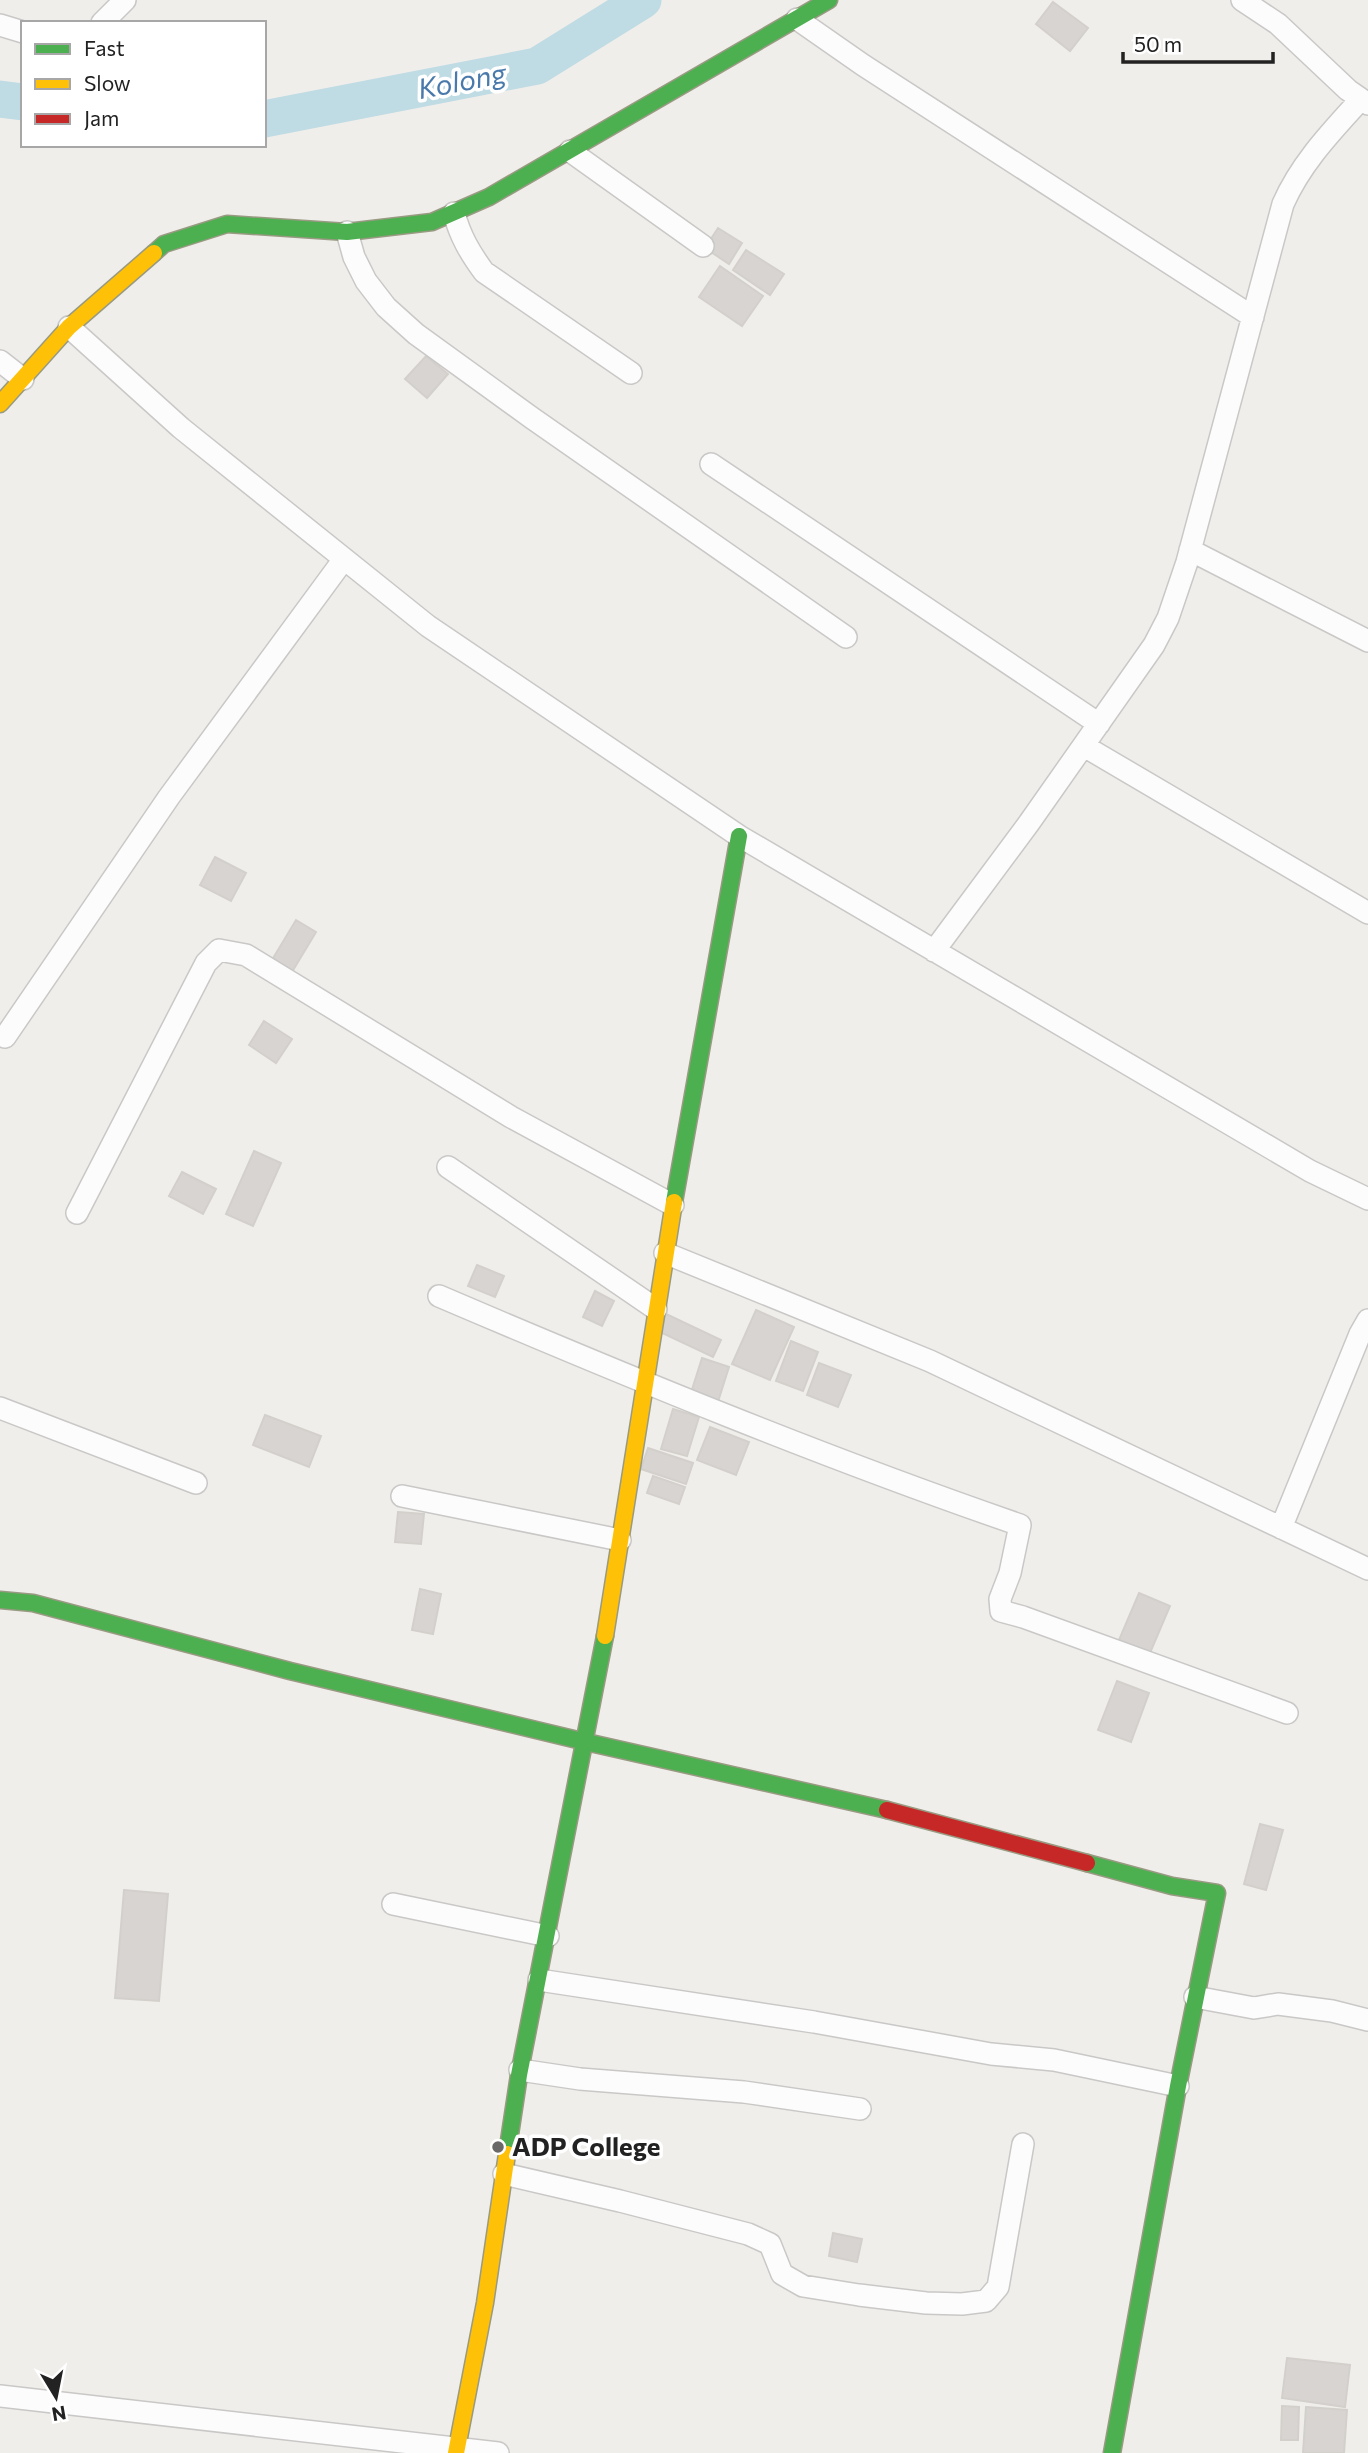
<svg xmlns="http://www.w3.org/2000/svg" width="1368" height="2453" viewBox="0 0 1368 2453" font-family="Commissioner,sans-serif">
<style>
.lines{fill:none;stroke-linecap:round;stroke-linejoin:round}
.river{stroke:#bfdbe3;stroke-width:37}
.building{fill:#d7d4d2;stroke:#d3d0cc;stroke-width:2}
.street-casing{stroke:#c9c8c7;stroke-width:24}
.fast-casing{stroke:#999a82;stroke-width:19}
.slow-casing{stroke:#999a82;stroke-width:19}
.jam-casing{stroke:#999a82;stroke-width:19}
.street{stroke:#fdfcfc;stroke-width:21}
.fast{stroke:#4caf50;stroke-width:16}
.slow{stroke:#ffc107;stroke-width:16}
.jam{stroke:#c62828;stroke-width:16}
.poi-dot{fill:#6a6968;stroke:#fff;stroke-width:2.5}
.labels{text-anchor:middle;stroke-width:7;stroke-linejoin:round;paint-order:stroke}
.poi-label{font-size:26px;font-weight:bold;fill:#222;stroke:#fff;text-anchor:start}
.water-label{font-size:28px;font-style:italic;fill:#4a7aab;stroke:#fff}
</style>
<rect width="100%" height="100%" fill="#f0eeeb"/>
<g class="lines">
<!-- river -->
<path class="river" d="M 0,99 L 23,102
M 264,119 L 537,66 L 643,0"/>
</g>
<!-- building -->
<path class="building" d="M 1053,2 L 1088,28 L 1070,51 L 1036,24 Z
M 718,228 L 742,243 L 729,264 L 705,248 Z
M 746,250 L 784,274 L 770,295 L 733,270 Z
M 720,266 L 763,296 L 742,326 L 699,297 Z
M 426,356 L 448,374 L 427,398 L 405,379 Z
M 215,857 L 246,873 L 231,901 L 200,885 Z
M 296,920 L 316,932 L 292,972 L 272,960 Z
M 264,1021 L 292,1039 L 276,1063 L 249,1045 Z
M 254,1151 L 281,1163 L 253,1226 L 226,1214 Z
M 182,1172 L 216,1189 L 203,1214 L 169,1196 Z
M 477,1265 L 504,1276 L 495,1297 L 468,1286 Z
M 595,1291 L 614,1301 L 602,1326 L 583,1317 Z
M 756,1310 L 794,1327 L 770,1380 L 732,1364 Z
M 666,1314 L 721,1340 L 713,1357 L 658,1331 Z
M 791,1341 L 818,1352 L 803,1391 L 776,1381 Z
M 702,1358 L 729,1367 L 716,1408 L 689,1399 Z
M 819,1363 L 851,1375 L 838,1407 L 807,1395 Z
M 673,1409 L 699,1417 L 687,1456 L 661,1449 Z
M 265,1415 L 321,1436 L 309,1467 L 253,1445 Z
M 710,1427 L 749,1442 L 736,1475 L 697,1460 Z
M 648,1448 L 693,1463 L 686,1484 L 641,1469 Z
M 653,1476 L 685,1487 L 679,1504 L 647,1493 Z
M 398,1512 L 424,1514 L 421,1544 L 395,1542 Z
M 420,1589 L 441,1594 L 433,1634 L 412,1630 Z
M 1139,1593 L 1170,1606 L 1150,1653 L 1119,1640 Z
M 1117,1681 L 1149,1693 L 1131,1742 L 1098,1730 Z
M 1260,1824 L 1283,1830 L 1266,1890 L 1244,1884 Z
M 124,1890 L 168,1894 L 159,2001 L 115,1998 Z
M 833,2233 L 862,2239 L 857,2262 L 829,2256 Z
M 1287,2358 L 1350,2365 L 1345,2407 L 1282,2398 Z
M 1282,2406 L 1299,2407 L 1298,2440 L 1281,2440 Z
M 1306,2407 L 1347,2410 L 1344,2453 L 1303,2453 Z"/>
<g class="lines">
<defs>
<path id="street" d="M 1242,0 L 1278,24 L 1348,90 L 1368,104
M 797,19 L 863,65 L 1253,317
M 102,23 L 125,0
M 0,25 L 23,32
M 570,151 L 703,246
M 454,213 C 460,236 470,253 484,272 L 631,373
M 347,232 L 354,257 L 366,281 L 386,307 L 416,334 L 532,418 L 846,637
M 69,327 L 181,428 L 428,626 L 739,836 L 1310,1171 L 1368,1199
M 0,361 L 23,379
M 711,464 L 1099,724
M 1190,550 L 1368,641
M 1084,746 L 1368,913
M 934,951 L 1029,823 L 1154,645 L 1168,618 L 1187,562 L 1283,204 C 1301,163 1331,132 1361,99
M 5,1037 L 169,797 L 344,559
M 448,1167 L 656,1309
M 77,1213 L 206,963 L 219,950 L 246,955 L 511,1117 L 673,1205
M 665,1253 L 930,1361 L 1368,1569
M 439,1296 C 631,1378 823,1457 1020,1525 L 1010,1573 L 1000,1599 L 1001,1611 L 1023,1617 L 1287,1713
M 0,1408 L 196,1483
M 402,1496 L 620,1540
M 1281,1528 L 1360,1334 L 1368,1320
M 393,1904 L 548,1936
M 539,1980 L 814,2022 L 991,2054 L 1054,2060 L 1178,2086
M 1195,1997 L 1254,2008 L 1278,2004 L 1332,2011 L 1368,2020
M 520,2070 L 580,2079 L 744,2092 L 860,2109
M 504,2174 L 620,2201 L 748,2234 L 770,2244 L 782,2274 L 803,2286 L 859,2295 L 926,2303 L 962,2304 L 986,2301 L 998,2287 L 1023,2144
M 0,2396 L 498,2453"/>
<path id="fast" d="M 154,253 L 164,244 L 227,224 L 347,232 L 432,222 L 489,197 L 829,0
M 674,1202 L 739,836
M 0,1600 L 33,1603 L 290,1671 L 586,1742 L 887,1810
M 1087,1863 L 1172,1886 L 1217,1893 L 1178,2086 L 1112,2453
M 507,2154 L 519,2075 L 605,1636"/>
<path id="slow" d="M 0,404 L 69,327 L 154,253
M 605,1636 L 674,1202
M 456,2453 L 485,2303 L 507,2154"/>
<path id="jam" d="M 887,1810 L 1087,1863"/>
</defs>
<!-- street casing -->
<use href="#street" class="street-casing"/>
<!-- fast casing -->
<use href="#fast" class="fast-casing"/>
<!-- slow casing -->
<use href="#slow" class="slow-casing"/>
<!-- jam casing -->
<use href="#jam" class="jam-casing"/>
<!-- street -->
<use href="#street" class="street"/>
<!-- fast -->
<use href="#fast" class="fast"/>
<!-- slow -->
<use href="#slow" class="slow"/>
<!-- jam -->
<use href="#jam" class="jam"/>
</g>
<!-- markers -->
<circle class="poi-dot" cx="498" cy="2147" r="7"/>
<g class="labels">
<!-- poi labels -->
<g class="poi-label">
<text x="512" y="2156">ADP College</text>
</g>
<!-- water labels -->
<g class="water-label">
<text transform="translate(462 81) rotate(-11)" y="10">Kolong</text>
</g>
</g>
<!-- legend -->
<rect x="21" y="21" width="245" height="126" fill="#ffffff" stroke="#a7a7a7" stroke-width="2"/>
<rect x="35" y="44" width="35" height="10" fill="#4caf50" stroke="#a7a7a7" stroke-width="2"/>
<text x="84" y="56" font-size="21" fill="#222222">Fast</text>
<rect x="35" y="79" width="35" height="10" fill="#ffc107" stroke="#a7a7a7" stroke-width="2"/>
<text x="84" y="91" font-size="21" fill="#222222">Slow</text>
<rect x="35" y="114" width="35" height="10" fill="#c62828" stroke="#a7a7a7" stroke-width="2"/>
<text x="84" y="126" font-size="21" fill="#222222">Jam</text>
<!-- north arrow -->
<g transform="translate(56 2397) rotate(170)" stroke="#ffffff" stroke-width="5" paint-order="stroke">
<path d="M0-5L12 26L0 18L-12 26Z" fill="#222222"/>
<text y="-10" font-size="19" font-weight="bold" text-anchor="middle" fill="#222222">N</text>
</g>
<!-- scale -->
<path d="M1123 52v10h150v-10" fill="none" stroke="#222222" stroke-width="3.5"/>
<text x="1134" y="52" font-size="21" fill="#222222" stroke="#ffffff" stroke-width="5" paint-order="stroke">50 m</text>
</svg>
